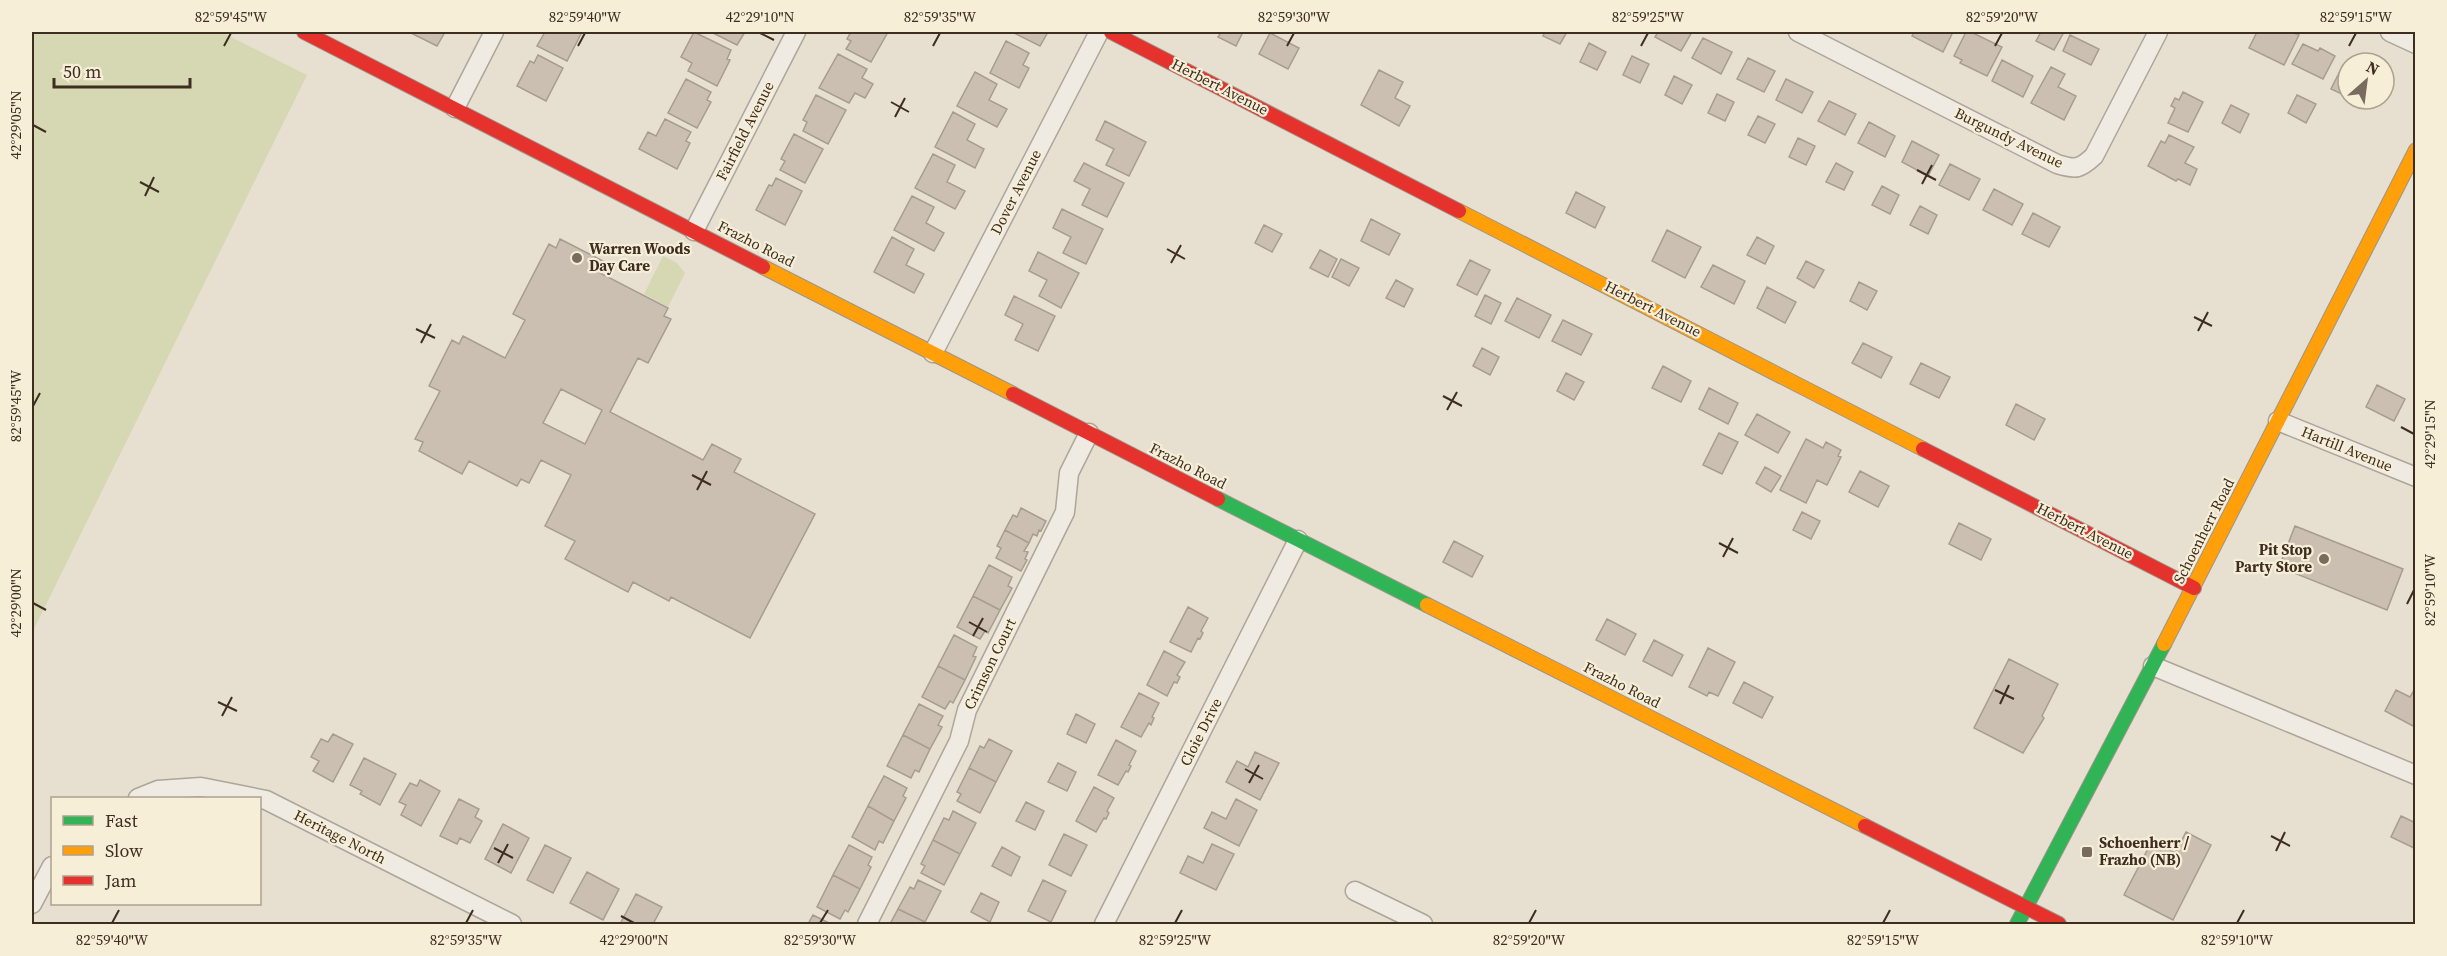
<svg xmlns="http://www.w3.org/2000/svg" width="2447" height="956" viewBox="0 0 2447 956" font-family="'Source Serif 4',serif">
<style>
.green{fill:#d6d7b3}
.building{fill:#cbbfb2;stroke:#a89c90;stroke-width:1.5;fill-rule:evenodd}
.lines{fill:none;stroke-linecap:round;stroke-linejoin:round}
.street-casing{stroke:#ada599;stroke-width:21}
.fast-casing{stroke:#9c958a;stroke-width:16}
.slow-casing{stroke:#9c958a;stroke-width:16}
.jam-casing{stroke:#9c958a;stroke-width:16}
.street{stroke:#efebe3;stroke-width:18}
.fast{stroke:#30b455;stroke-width:14}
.slow{stroke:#ff9f0a;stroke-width:14}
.jam{stroke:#e5322d;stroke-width:14}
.ticks{fill:none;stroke:#3d2e20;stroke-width:2}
.poi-dot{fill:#786c5e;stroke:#f7eed8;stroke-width:2}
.labels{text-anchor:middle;stroke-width:4.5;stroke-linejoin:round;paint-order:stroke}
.street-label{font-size:15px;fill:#3d2e20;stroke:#f7eed8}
.poi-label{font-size:15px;font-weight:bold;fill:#3d2e20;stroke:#f7eed8;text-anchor:start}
.neatline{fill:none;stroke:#3d2e20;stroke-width:2}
.ticks-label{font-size:15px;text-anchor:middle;fill:#3d2e20}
</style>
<rect width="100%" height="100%" fill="#e7e0d1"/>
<!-- green -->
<path class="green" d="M 32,32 L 221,32 L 307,75 L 32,633 Z
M 663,256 L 677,263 L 685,273 L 668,307 L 644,294 Z"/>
<!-- building -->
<path class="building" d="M 409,32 L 445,32 L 437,46 Z
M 545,32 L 582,32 L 567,61 L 537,46 Z
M 694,32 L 731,50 L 727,59 L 730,60 L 717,86 L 688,71 L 692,63 L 681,57 Z
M 711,32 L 745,32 L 737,45 Z
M 851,32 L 888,32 L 871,62 L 846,49 L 851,41 L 847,39 Z
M 1012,32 L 1048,32 L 1040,46 Z
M 1221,32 L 1243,32 L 1236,46 L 1218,37 Z
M 1545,32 L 1567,32 L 1560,44 L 1543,36 Z
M 1658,32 L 1692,32 L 1681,51 L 1655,37 Z
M 1914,32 L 1953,32 L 1943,52 L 1912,36 Z
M 1966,32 L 1971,32 L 2002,47 L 1987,76 L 1960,63 L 1962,60 L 1954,56 Z
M 2041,32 L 2064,32 L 2054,50 L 2036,41 Z
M 2257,32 L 2291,32 L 2299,35 L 2284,65 L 2249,48 Z
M 1270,33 L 1299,48 L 1288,69 L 1259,54 Z
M 2070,35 L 2099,49 L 2091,65 L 2063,51 Z
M 1703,38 L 1732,52 L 1721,74 L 1692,58 Z
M 1006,41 L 1029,53 L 1023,65 L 1029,68 L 1019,88 L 990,73 Z
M 1589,43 L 1606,52 L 1597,70 L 1580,62 Z
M 2303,44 L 2318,51 L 2320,48 L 2335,56 L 2323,79 L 2292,64 Z
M 838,54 L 867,69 L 862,78 L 873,84 L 865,98 L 855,93 L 849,103 L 819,88 Z
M 538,55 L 563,68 L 546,101 L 517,86 L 530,61 L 534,63 Z
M 1632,56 L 1649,64 L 1640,83 L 1623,75 Z
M 1748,58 L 1775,71 L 1764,92 L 1737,79 Z
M 2002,60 L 2033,76 L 2023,97 L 1992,81 Z
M 2343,65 L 2348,68 L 2348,97 L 2331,89 Z
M 2051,67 L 2065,74 L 2058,87 L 2076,96 L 2064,120 L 2031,103 Z
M 1379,70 L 1403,82 L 1395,98 L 1410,106 L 1399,126 L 1361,105 Z
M 975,72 L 997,84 L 989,100 L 1007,109 L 997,127 L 957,106 Z
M 1674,76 L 1692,85 L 1682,104 L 1665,95 Z
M 686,79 L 711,92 L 707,100 L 711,102 L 697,128 L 668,113 Z
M 1786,79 L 1813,92 L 1802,113 L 1776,100 Z
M 2183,92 L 2203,102 L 2188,132 L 2168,123 L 2175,108 L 2171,106 L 2175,98 L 2179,100 Z
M 1717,94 L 1734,102 L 1725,121 L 1708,113 Z
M 816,95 L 846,110 L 828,144 L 803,131 L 807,122 L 803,120 Z
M 2297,95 L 2316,104 L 2306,123 L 2288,113 Z
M 1829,101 L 1856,114 L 1845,135 L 1818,121 Z
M 2231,105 L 2249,114 L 2240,133 L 2222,123 Z
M 953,112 L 975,124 L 967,140 L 984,149 L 975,168 L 935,147 Z
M 1758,116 L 1775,124 L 1765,143 L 1748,135 Z
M 665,119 L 691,132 L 686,141 L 690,143 L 677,169 L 639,149 L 648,132 L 656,136 Z
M 1105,121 L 1146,142 L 1129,176 L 1106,165 L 1114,149 L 1096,140 Z
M 1869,122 L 1895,136 L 1885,157 L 1858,143 Z
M 794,134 L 823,149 L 805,183 L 780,170 L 785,161 L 781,159 Z
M 2169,135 L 2194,147 L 2185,163 L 2197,169 L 2190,185 L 2178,179 L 2176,181 L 2148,166 L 2161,141 L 2165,143 Z
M 1798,138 L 1815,146 L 1806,165 L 1789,157 Z
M 1912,141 L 1939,155 L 1928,176 L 1902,162 Z
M 933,154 L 955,165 L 947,182 L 965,191 L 955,209 L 915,188 Z
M 1084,163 L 1124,183 L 1107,217 L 1082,205 L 1090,189 L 1074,181 Z
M 1836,163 L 1853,172 L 1844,190 L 1826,182 Z
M 1950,164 L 1980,179 L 1969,200 L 1939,185 Z
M 776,178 L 802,191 L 785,225 L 756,210 L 769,185 L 772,186 Z
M 1882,186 L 1899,195 L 1890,214 L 1872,205 Z
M 1994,189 L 2023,204 L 2012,225 L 1983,210 Z
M 1576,192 L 1605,207 L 1595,228 L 1566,213 Z
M 912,196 L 934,207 L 926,223 L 944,233 L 934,251 L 894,230 Z
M 1920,206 L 1937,215 L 1928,234 L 1910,225 Z
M 1062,209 L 1103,229 L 1086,264 L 1063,253 L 1071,237 L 1053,228 Z
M 2033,213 L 2060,227 L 2049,247 L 2022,234 Z
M 1371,219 L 1400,234 L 1389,255 L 1361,241 Z
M 1264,225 L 1282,234 L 1272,252 L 1255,243 Z
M 1667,230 L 1701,247 L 1685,278 L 1652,261 Z
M 892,237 L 914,249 L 906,265 L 924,274 L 914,293 L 874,272 Z
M 1757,237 L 1774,246 L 1765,264 L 1747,255 Z
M 560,239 L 605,262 L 600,273 L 668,308 L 664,316 L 671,319 L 648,363 L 638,358 L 610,412 L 703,460 L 712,444 L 741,459 L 734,472 L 815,514 L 750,638 L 671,597 L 669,601 L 633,582 L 628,592 L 565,559 L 575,541 L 545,526 L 571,475 L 541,460 L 529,483 L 521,479 L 517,486 L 469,461 L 462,474 L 419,451 L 423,442 L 415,439 L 440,391 L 429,386 L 452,340 L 459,344 L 463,336 L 505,358 L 525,320 L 513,314 L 549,244 L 556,248 ZM 561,389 L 602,410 L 585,444 L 543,423 Z
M 1320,250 L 1337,259 L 1328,277 L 1310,268 Z
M 1038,252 L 1079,273 L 1061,308 L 1039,296 L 1047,280 L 1029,271 Z
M 1341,259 L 1359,268 L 1349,286 L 1332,277 Z
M 1470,260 L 1490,270 L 1477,295 L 1457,285 Z
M 1806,261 L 1824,270 L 1814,288 L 1797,278 Z
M 1713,265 L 1745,281 L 1734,304 L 1701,287 Z
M 1396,280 L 1413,289 L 1404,307 L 1386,298 Z
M 1859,282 L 1877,291 L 1867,310 L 1850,301 Z
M 1767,287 L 1796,302 L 1785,323 L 1757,308 Z
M 1485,295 L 1501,303 L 1491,324 L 1475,316 Z
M 1014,296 L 1055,316 L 1038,351 L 1015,340 L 1023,324 L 1005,315 Z
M 1517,298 L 1551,315 L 1539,338 L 1505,321 Z
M 1563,320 L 1592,334 L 1581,355 L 1552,341 Z
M 1863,343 L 1892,357 L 1881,378 L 1852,363 Z
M 1482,348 L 1499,357 L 1490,375 L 1473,366 Z
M 1921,363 L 1950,377 L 1939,398 L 1910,384 Z
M 1663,366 L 1691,381 L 1681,402 L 1652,388 Z
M 1566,373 L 1584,382 L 1574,400 L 1557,391 Z
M 2377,385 L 2405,399 L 2394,421 L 2366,407 Z
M 1709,388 L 1738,403 L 1728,424 L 1699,409 Z
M 2016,404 L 2045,419 L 2034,440 L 2006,425 Z
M 1757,414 L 1790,432 L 1778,453 L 1745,435 Z
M 1719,433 L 1738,442 L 1722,474 L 1703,465 Z
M 1806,439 L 1823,448 L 1826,442 L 1841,450 L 1838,456 L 1841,457 L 1827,485 L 1817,480 L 1806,503 L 1780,490 Z
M 1765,467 L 1781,476 L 1771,492 L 1756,483 Z
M 1860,471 L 1889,486 L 1878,507 L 1849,492 Z
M 1021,508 L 1046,521 L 1041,531 L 1039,530 L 1037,536 L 1033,534 L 1029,543 L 1005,530 L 1013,515 L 1017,517 Z
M 1802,512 L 1820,521 L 1811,539 L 1793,530 Z
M 1959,523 L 1991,539 L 1981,560 L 1949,544 Z
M 2295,526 L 2403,569 L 2387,610 L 2279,567 Z
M 1005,530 L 1029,543 L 1024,551 L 1028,552 L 1025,559 L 1027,560 L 1021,571 L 996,558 L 1001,548 L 997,546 Z
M 1454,541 L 1483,556 L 1472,577 L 1443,562 Z
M 989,565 L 1012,577 L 1008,586 L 1012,588 L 1000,610 L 973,596 Z
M 973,596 L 1000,610 L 988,633 L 985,631 L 980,639 L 957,627 Z
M 1188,607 L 1208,618 L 1201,631 L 1203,633 L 1200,639 L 1198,638 L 1191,652 L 1170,642 Z
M 1607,619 L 1636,634 L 1625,655 L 1596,640 Z
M 954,635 L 977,647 L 973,656 L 976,657 L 965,680 L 938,666 Z
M 1654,640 L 1683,655 L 1672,676 L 1643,661 Z
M 1708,648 L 1735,662 L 1718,696 L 1709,692 L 1707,696 L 1689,687 Z
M 1164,651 L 1185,662 L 1177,675 L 1180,677 L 1177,683 L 1174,682 L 1167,696 L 1147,685 Z
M 2009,659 L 2058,684 L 2042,716 L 2044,718 L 2023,753 L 1974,728 Z
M 938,666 L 965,680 L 953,703 L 950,701 L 945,709 L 922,697 Z
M 1744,682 L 1773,697 L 1762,718 L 1733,703 Z
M 2416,687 L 2416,722 L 2413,726 L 2385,711 L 2396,690 L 2410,697 Z
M 1139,693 L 1159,703 L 1152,717 L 1154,718 L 1151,725 L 1149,723 L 1141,737 L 1121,727 Z
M 919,704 L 943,716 L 938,725 L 942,727 L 930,749 L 903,735 Z
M 1076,714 L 1095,724 L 1086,743 L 1067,734 Z
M 333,734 L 353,744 L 333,782 L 313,771 L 319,761 L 311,757 L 321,739 L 328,742 Z
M 903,735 L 930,749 L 919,772 L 915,770 L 911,778 L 887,766 Z
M 989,739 L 1012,751 L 996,782 L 969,768 L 980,746 L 984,748 Z
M 1116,740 L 1136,751 L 1129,765 L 1131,766 L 1128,772 L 1126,771 L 1118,785 L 1098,775 Z
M 1255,752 L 1279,763 L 1260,800 L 1226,782 L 1237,761 L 1248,767 Z
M 364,758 L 396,774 L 380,805 L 360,794 L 362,791 L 350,785 Z
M 1058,763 L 1076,772 L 1067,791 L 1048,782 Z
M 969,768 L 996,782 L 980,813 L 957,801 L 961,794 L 957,792 Z
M 884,776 L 907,788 L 903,796 L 906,798 L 894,821 L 868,806 Z
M 420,780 L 440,791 L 421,826 L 401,815 L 406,805 L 399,802 L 410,783 L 417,786 Z
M 1094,787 L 1114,798 L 1107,811 L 1109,813 L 1106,819 L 1104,818 L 1096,832 L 1076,821 Z
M 459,799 L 479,809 L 475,817 L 482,821 L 470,843 L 460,838 L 457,844 L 440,836 Z
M 1236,799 L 1257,810 L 1239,846 L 1204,828 L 1212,812 L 1226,819 Z
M 1026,802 L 1044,811 L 1035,830 L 1016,821 Z
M 868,806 L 894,821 L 883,843 L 879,841 L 875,850 L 852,837 Z
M 953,811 L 976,823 L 960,854 L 933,840 L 944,818 L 949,820 Z
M 2401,816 L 2416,823 L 2416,849 L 2391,837 Z
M 503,824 L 529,838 L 511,873 L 485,859 Z
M 2186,832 L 2211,845 L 2173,920 L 2124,895 L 2152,841 L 2175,853 Z
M 1064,834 L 1087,845 L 1071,876 L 1049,865 Z
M 933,840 L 960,854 L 944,885 L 921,873 L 925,866 L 921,864 Z
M 1212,844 L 1234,854 L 1216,890 L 1180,873 L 1188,856 L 1203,863 Z
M 545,845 L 571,858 L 553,893 L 527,880 Z
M 849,845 L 872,857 L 868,865 L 871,867 L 860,889 L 833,875 Z
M 1002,847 L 1020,857 L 1011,876 L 992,866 Z
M 587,872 L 619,889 L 603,920 L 570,903 Z
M 833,875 L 860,889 L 848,912 L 845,910 L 840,919 L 817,907 Z
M 918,880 L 941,891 L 925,922 L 898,909 L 910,887 L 914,889 Z
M 1043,880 L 1066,891 L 1051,922 L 1028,911 Z
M 981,893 L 999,902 L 990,922 L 971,912 Z
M 636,894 L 662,907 L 653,924 L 620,924 Z
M 898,909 L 925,922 L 924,924 L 890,924 Z
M 813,915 L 831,924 L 808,924 Z"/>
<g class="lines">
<defs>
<path id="street" d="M 1798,32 L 2057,164 C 2076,170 2080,169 2094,156 L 2158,32
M 2390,32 L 2416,44
M 455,108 L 494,32
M 694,231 L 796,32
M 933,353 L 1099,32
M 2278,421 L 2416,477
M 2153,666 L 2416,775
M 138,798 L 158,790 L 201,787 L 266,800 L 512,924
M 1355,891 L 1423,924
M 32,904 L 52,866
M 867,924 L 959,741 L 967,710 L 1065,512 L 1069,473 L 1089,433
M 1104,924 L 1298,540"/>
<path id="fast" d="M 1218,499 L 1427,605
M 2017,924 L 2164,644"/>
<path id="slow" d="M 1459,211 L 1923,449
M 763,267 L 1013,394
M 1427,605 L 1865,826
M 2164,644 L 2416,150"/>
<path id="jam" d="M 304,32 L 763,267
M 1111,32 L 1459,211
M 1013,394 L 1218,499
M 1923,449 L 2194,588
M 1865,826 L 2059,924"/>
</defs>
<!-- street casing -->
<use href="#street" class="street-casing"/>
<!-- fast casing -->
<use href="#fast" class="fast-casing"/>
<!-- slow casing -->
<use href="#slow" class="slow-casing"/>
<!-- jam casing -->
<use href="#jam" class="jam-casing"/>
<!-- street -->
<use href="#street" class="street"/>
<!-- fast -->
<use href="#fast" class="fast"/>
<!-- slow -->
<use href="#slow" class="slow"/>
<!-- jam -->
<use href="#jam" class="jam"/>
</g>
<!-- ticks -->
<path class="ticks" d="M 760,33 L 774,40M 224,46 L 231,33M 578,46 L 585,33M 933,46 L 940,33M 1287,46 L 1294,33M 1641,46 L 1648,33M 1995,46 L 2002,33M 2349,46 L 2356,33M 891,102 L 909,112M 895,117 L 905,98M 33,125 L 46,132M 1917,170 L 1936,180M 140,182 L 159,192M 1922,184 L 1932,165M 145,196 L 154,177M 1167,249 L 1185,259M 1171,263 L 1181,245M 2194,317 L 2212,326M 416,329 L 435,338M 2198,331 L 2208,312M 421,343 L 431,324M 1443,396 L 1462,406M 33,406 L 40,393M 1447,410 L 1457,392M 2401,427 L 2414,434M 692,475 L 711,485M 697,490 L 707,471M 1719,543 L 1738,553M 1723,557 L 1733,538M 33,603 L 46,610M 2407,604 L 2414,590M 969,622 L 987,632M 973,636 L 983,618M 1995,690 L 2014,699M 218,702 L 237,711M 2000,704 L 2009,685M 222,716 L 232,697M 1245,769 L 1263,779M 1249,783 L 1259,765M 2271,836 L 2290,846M 494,848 L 513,858M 2276,851 L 2285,832M 498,863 L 508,844M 621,916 L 634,923M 112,923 L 119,910M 466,923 L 473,910M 820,923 L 828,910M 1175,923 L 1182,910M 1529,923 L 1536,910M 1883,923 L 1890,910M 2237,923 L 2244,910"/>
<!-- markers -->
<g class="poi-dot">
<circle cx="577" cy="258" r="6"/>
<circle cx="2324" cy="559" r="6"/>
<rect x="2081" y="846" width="12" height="12" rx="3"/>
</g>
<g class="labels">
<!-- street labels -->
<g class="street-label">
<text transform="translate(1220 87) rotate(27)" y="5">Herbert Avenue</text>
<text transform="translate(745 131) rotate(-63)" y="5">Fairfield Avenue</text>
<text transform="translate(2009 138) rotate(26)" y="5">Burgundy Avenue</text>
<text transform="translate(1016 192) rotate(-63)" y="5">Dover Avenue</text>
<text transform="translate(756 244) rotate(27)" y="5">Frazho Road</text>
<text transform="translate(1653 309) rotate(27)" y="5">Herbert Avenue</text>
<text transform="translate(2347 449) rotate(22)" y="5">Hartill Avenue</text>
<text transform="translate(1188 466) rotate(27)" y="5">Frazho Road</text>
<text transform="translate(2085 531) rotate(27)" y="5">Herbert Avenue</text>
<text transform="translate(2204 531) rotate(-63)" y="5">Schoenherr Road</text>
<text transform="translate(990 664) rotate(-64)" y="5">Crimson Court</text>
<text transform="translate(1622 685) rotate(27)" y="5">Frazho Road</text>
<text transform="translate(1201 732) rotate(-63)" y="5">Cloie Drive</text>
<text transform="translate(340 837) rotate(27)" y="5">Heritage North</text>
</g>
<!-- poi labels -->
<g class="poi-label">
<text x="589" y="254">Warren Woods<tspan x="589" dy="17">Day Care</tspan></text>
<text x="2312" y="555" text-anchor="end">Pit Stop<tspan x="2312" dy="17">Party Store</tspan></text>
<text x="2099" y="848">Schoenherr /<tspan x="2099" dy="17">Frazho (NB)</tspan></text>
</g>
</g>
<!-- border -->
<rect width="2447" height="956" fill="none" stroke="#f7eed8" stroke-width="66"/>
<!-- legend -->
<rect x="51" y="797" width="210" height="108" fill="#f7eed8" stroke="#ada18e" stroke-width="1.5"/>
<rect x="63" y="816" width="30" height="9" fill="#30b455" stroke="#ada18e" stroke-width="1.5"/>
<text x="105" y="827" font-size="18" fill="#3d2e20">Fast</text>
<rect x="63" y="846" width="30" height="9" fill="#ff9f0a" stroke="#ada18e" stroke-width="1.5"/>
<text x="105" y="857" font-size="18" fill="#3d2e20">Slow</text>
<rect x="63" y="876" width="30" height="9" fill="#e5322d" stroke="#ada18e" stroke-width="1.5"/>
<text x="105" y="887" font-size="18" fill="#3d2e20">Jam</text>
<!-- north arrow -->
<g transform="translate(2366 81) rotate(28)"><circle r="28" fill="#f7eed8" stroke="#ada18e" stroke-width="1.5"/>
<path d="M0-4.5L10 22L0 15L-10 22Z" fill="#786c5e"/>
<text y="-9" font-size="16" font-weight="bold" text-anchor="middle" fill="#3d2e20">N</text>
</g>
<!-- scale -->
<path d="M54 78v9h136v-9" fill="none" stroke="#3d2e20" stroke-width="3"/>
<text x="63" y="78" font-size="18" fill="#3d2e20" stroke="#f7eed8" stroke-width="4.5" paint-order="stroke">50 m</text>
<rect x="33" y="33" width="2381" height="890" class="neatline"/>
<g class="ticks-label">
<text x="231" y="22">82°59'45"W</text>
<text x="585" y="22">82°59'40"W</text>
<text x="760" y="22">42°29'10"N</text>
<text x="940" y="22">82°59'35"W</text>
<text x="1294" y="22">82°59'30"W</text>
<text x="1648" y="22">82°59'25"W</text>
<text x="2002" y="22">82°59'20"W</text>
<text x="2356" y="22">82°59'15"W</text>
<text transform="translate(16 125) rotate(-90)" y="5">42°29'05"N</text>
<text transform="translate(16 406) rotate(-90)" y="5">82°59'45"W</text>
<text transform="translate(2430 434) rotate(-90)" y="5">42°29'15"N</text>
<text transform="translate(2430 590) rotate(-90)" y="5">82°59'10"W</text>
<text transform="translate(16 603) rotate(-90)" y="5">42°29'00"N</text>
<text x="112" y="945">82°59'40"W</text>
<text x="466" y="945">82°59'35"W</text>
<text x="634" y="945">42°29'00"N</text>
<text x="820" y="945">82°59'30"W</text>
<text x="1175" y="945">82°59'25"W</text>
<text x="1529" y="945">82°59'20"W</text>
<text x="1883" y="945">82°59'15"W</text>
<text x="2237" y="945">82°59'10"W</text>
</g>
</svg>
